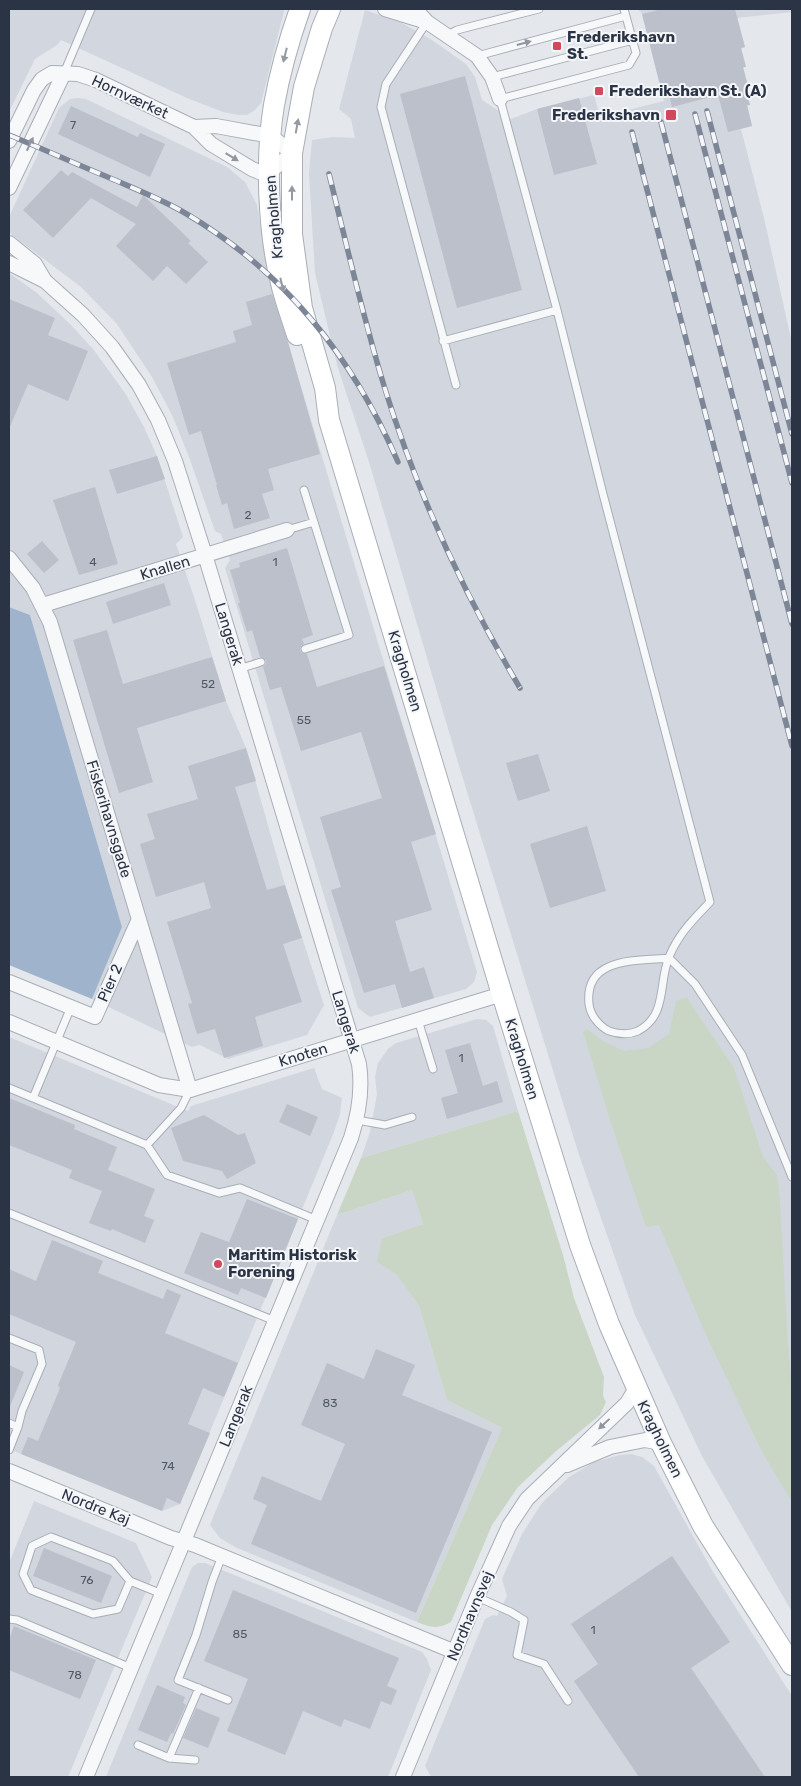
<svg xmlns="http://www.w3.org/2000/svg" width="801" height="1786" viewBox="0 0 801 1786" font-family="Rubik,sans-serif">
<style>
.built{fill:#d2d6de}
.green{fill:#c9d6c5}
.water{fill:#9fb4cc}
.building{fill:#bbc0ca}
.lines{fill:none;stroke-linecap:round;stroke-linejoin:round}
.lane-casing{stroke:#a9aeb7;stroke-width:9}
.street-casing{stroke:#a9aeb7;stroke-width:16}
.secondary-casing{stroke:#a9aeb7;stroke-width:22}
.lane{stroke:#f7f8fa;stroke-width:7}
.street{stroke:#f7f8fa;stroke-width:14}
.secondary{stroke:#fff;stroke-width:20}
.rail-casing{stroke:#7d8696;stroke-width:5.5}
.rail{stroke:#f4f6f9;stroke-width:4;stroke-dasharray:11;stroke-linecap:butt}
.oneway{fill:#9196a0}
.oneway2{fill:#959aa2}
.poi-dot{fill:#d1495b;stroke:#f4f6f9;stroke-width:2}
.labels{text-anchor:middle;stroke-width:4;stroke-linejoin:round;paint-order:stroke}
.number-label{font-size:12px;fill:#4f5766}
.poi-label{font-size:15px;font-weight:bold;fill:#2b3445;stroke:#f4f6f9;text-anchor:start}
.street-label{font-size:15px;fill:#2b3445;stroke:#f4f6f9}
</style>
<rect width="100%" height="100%" fill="#e4e7ec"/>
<!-- built -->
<path class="built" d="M 9,9 L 283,9 L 284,11 L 261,103 L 255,110 L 247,115 L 239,115 L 223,112 L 187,98 L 61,40 L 57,45 L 35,59 L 9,112 Z
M 638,9 L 792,9 L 792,12 L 737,18 L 745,47 L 741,49 L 746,67 L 743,68 L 748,86 L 745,87 L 750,105 L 747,106 L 752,126 L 741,129 L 764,218 L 792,343 L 792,1612 L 702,1456 L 635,1315 L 579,1155 L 460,769 L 369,462 L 337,365 L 315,273 L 309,173 L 312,140 L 333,137 L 355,138 L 351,119 L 339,109 L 365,10 L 402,23 L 432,40 L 466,64 L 475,77 L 482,100 L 511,119 L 537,109 L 594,95 L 600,117 L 664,101 L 642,14 Z
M 78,98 L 86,99 L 227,167 L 245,182 L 257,205 L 272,290 L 477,972 L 474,982 L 466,989 L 370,1017 L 358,1008 L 225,568 L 230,560 L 221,534 L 215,531 L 189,457 L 173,417 L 152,377 L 117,324 L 81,287 L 12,235 L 9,231 L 9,217 L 59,108 L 70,99 Z
M 9,273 L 37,293 L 71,325 L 93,349 L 125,393 L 144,427 L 157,456 L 183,537 L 176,544 L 195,600 L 226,701 L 246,748 L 285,885 L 324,1005 L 307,1035 L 228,1059 L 200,1045 L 192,1047 L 92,999 L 122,927 L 30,615 L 9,607 Z
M 477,1019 L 486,1020 L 493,1026 L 518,1111 L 361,1158 L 370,1132 L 377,1094 L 375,1077 L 378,1063 L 388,1049 L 396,1043 Z
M 9,1037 L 188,1111 L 191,1106 L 314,1068 L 322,1089 L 342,1098 L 340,1114 L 334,1132 L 180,1504 L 162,1511 L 9,1449 Z
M 412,1190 L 423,1224 L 382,1238 L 378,1262 L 396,1274 L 419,1306 L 447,1400 L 502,1428 L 417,1622 L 237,1548 L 220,1538 L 210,1525 L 337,1215 Z
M 631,1454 L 642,1457 L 654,1466 L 713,1572 L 792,1696 L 792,1777 L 431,1777 L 425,1766 L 485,1619 L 493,1615 L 497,1616 L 507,1596 L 502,1579 L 522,1534 L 542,1503 L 569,1477 L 594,1462 L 620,1455 Z
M 34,1501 L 136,1543 L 152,1577 L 68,1777 L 9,1777 L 9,1563 Z
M 198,1563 L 205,1563 L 422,1652 L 427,1659 L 431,1670 L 388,1777 L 106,1777 L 192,1567 Z"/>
<!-- green -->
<path class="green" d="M 687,998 L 734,1068 L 763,1157 L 777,1175 L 780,1202 L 788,1345 L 792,1391 L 792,1502 L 762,1452 L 707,1337 L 659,1225 L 646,1227 L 612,1126 L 583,1032 L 587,1029 L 603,1041 L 624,1051 L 648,1048 L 669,1034 L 676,1001 Z
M 518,1111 L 563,1255 L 574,1298 L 604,1377 L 603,1396 L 606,1402 L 600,1415 L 555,1452 L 518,1487 L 492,1525 L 451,1622 C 438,1629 431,1628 417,1622 L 502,1428 L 447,1400 L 419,1306 L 396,1274 L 377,1262 L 382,1238 L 423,1224 L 412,1190 L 337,1215 L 361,1158 Z"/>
<!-- water -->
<path class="water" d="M 9,607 L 30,615 L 122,927 L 92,999 L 9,965 Z"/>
<!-- building -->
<path class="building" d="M 662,9 L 735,9 L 745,47 L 741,48 L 746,67 L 743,67 L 748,86 L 745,87 L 750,105 L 747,105 L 752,126 L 728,132 L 718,95 L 672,107 L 667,87 L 661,89 L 642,14 Z
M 465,76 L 522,290 L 457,308 L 400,94 Z
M 579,98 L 597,164 L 554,175 L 537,109 Z
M 71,106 L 138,137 L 140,133 L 165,144 L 150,177 L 58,134 Z
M 61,170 L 68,176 L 72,172 L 137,207 L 143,195 L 191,241 L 188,243 L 208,262 L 186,284 L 167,266 L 153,281 L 116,246 L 136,224 L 91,198 L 53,238 L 23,210 Z
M 272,294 L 288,342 L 320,454 L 268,469 L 274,490 L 262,494 L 270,518 L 234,529 L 227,503 L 222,505 L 216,485 L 217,485 L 201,431 L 189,435 L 167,363 L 236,342 L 233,331 L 252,325 L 246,302 Z
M 9,299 L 55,318 L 48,335 L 88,351 L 68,401 L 28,384 L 9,429 Z
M 157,456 L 165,479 L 117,494 L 109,470 Z
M 95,487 L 118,564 L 79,575 L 53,500 Z
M 42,541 L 59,560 L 44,573 L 27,554 Z
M 287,548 L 313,635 L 302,639 L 304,644 L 301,646 L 300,650 L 302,653 L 307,654 L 317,687 L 384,666 L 436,834 L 411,842 L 432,910 L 395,921 L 410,972 L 424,967 L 434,998 L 402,1008 L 395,984 L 364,993 L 331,890 L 341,887 L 320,817 L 382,798 L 361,732 L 301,751 L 281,687 L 270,690 L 263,667 L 266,664 L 266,660 L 260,657 L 252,630 L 247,632 L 238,603 L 240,603 L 230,570 L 240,567 L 239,563 Z
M 164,583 L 171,605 L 113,624 L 106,602 Z
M 107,630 L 123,684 L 212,657 L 226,701 L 137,728 L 153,782 L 119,793 L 73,640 Z
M 246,748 L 256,781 L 235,787 L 267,890 L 285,885 L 302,938 L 283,944 L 302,1002 L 255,1017 L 263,1046 L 224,1058 L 215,1029 L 197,1034 L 188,1004 L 192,1003 L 167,922 L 211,908 L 204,882 L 156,897 L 140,844 L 155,839 L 147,814 L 198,799 L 188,766 Z
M 538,754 L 550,791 L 518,801 L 506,763 Z
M 587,826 L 606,891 L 550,908 L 530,844 Z
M 470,1043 L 483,1086 L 497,1081 L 503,1102 L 447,1119 L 441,1098 L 458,1093 L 445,1050 Z
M 9,1098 L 75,1125 L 74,1129 L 117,1147 L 108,1170 L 155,1189 L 144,1216 L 154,1220 L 145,1243 L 112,1229 L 111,1231 L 89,1223 L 102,1191 L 69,1178 L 72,1170 L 9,1145 Z
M 287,1104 L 318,1117 L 310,1136 L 279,1122 Z
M 204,1115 L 238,1135 L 245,1133 L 256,1163 L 227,1179 L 222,1171 L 183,1161 L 171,1128 Z
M 247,1199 L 298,1219 L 266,1298 L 241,1288 L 238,1295 L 184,1273 L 201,1232 L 229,1242 Z
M 52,1240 L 103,1261 L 98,1273 L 163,1299 L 167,1289 L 181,1295 L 165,1333 L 238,1363 L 224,1397 L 203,1388 L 188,1424 L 210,1433 L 180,1504 L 167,1498 L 162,1511 L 21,1454 L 28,1437 L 38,1441 L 60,1388 L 58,1385 L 76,1342 L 9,1314 L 9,1269 L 36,1281 Z
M 376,1349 L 415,1365 L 402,1395 L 492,1432 L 416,1613 L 251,1544 L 267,1505 L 253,1499 L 262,1476 L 321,1501 L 345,1444 L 301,1425 L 327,1363 L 364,1379 Z
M 9,1365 L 24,1372 L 9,1409 Z
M 44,1548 L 112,1576 L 101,1603 L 33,1576 Z
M 672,1556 L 730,1642 L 691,1668 L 765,1777 L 639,1777 L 574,1681 L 598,1664 L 571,1624 Z
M 233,1590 L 399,1658 L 387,1686 L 397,1690 L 391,1705 L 381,1701 L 370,1729 L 344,1719 L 341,1727 L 303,1711 L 285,1755 L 227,1731 L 248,1679 L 204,1661 Z
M 14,1626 L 96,1660 L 80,1699 L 9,1670 L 9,1640 Z
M 157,1685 L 185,1697 L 183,1703 L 186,1705 L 173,1734 L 171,1733 L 167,1742 L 138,1730 Z
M 196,1708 L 220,1718 L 208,1748 L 183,1738 Z"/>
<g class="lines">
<defs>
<path id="lane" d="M 624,9 L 636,53 L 629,65 L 500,99 L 557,310 L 603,494 L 710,902 C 693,920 679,933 669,957 C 658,983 668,1015 638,1031 C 629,1035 618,1034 609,1031 C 599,1026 590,1015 589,1004 C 584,957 636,961 669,958
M 427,22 L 386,84 L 381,107 L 456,385
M 446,36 L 457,30 L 539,9
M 477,56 L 626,16
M 64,73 L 91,9
M 492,77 L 633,40
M 443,341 L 557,310
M 304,490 L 349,635 L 305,649
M 287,530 L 314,522
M 239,669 L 261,662
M 669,958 L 695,984 L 742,1055 L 792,1177
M 418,1020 L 433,1069
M 9,1088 L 147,1145 L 167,1175 L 219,1193 L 240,1188 L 317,1220
M 33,1098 L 71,1007
M 357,1120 L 385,1125 L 412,1117
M 147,1145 L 181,1108 L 190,1090
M 9,1213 L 275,1321
M 9,1338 L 39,1350 L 42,1364 L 22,1411 L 18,1427 L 9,1450
M 9,1423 L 18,1427
M 222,1556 L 212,1582 L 196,1635 L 178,1680 L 228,1700
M 130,1581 L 118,1609 L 93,1614 L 31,1590 L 23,1574 L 32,1546 L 51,1537 L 113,1561 L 130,1581 L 162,1594
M 477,1597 L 511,1612 L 524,1620 L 517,1655 L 544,1664 L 568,1701
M 9,1619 L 17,1620 L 131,1668
M 138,1745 L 169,1758 L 195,1760
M 169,1758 L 199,1688"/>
<path id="street" d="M 385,9 L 427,22
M 415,9 L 427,22 L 477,56 L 492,77 L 500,99
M 9,141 L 34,90 L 42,79 L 52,73 L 78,74 L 96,80 L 194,127 L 211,144 L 252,169 L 259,172 L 270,172 L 292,153 L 271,136 L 216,126 L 194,127
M 9,188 L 64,73
M 9,243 L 35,264 L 45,281
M 9,263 L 45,281 L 83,315 L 112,347 L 139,385 L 158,420 L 175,461 L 205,555 L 359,1064 C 363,1090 359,1113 351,1138 L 86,1777
M 9,558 L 33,588 L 50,622 L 190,1090
M 43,605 L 287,530
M 9,982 L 95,1017 L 139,919
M 9,1022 L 159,1085 L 190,1090 L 502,994
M 567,1465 L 610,1447 L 645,1440 L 661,1443
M 9,1471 L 171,1538 L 195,1545 L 455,1652
M 403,1777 L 477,1597 L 509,1526 L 527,1499 L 627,1403 L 636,1388"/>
<path id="secondary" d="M 330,9 L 322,28 L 304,87 L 292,153 L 292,234 L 302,308 L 325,388 L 329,420 L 502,994 L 580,1245 L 609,1324 L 661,1443 L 703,1526 L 792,1665
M 297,335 C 292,319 286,303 282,287 C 268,234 265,159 274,105 C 280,72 289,40 300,9"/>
</defs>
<!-- lane casing -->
<use href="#lane" class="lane-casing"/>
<!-- street casing -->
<use href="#street" class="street-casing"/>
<!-- secondary casing -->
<use href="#secondary" class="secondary-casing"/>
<!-- lane -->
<use href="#lane" class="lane"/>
<!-- street -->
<use href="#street" class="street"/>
<!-- secondary -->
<use href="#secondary" class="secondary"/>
<defs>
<path id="rail" d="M 707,111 L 792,434
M 695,114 L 792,483
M 661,122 L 792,624
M 632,132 L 792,746
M 9,135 C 43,149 76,164 110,178 C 135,189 161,199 185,213 C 285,272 352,356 398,462
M 329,174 C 347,246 363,318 385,389 C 417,492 465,596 520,688"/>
</defs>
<!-- rail casing -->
<use href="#rail" class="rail-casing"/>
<!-- rail -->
<use href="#rail" class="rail"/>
</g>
<!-- one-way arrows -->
<defs><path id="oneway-solid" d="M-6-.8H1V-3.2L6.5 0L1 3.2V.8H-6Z" transform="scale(1.25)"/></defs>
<g class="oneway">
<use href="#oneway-solid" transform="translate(524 43) rotate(-15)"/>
<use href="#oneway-solid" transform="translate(30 144) rotate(-65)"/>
<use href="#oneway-solid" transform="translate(232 157) rotate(31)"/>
<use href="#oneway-solid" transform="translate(604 1424) rotate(137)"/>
</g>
<g class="oneway2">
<use href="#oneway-solid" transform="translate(285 55) rotate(104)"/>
<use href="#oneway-solid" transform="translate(297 126) rotate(-80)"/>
<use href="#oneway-solid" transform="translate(292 193) rotate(-90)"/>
<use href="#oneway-solid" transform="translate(282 285) rotate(77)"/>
</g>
<!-- markers -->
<g class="poi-dot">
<rect x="552" y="41" width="10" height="10" rx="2.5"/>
<rect x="594" y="86" width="10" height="10" rx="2.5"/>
<rect x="665" y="109" width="12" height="12" rx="2.5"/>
<circle cx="218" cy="1264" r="5"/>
</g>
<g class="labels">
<!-- number labels -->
<g class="number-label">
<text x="73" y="129">7</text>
<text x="248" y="519">2</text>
<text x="93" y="566">4</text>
<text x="275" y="566">1</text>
<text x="208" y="688">52</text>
<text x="304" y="724">55</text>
<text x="461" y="1062">1</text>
<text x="330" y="1407">83</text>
<text x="168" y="1470">74</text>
<text x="87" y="1584">76</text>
<text x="593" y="1634">1</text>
<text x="240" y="1638">85</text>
<text x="75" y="1679">78</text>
</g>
<!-- poi labels -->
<g class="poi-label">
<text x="567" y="42">Frederikshavn<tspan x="567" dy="17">St.</tspan></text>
<text x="609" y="96">Frederikshavn St. (A)</text>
<text x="660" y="120" text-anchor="end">Frederikshavn</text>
<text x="228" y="1260">Maritim Historisk<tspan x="228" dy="17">Forening</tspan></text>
</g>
<!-- street labels -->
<g class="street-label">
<text transform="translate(130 97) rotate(25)" y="5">Hornværket</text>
<text transform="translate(274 217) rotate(-95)" y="5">Kragholmen</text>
<text transform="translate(165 568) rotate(-17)" y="5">Knallen</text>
<text transform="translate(229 634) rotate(73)" y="5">Langerak</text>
<text transform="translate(405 671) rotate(73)" y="5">Kragholmen</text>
<text transform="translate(109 819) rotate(73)" y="5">Fiskerihavnsgade</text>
<text transform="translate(110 983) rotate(-66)" y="5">Pier 2</text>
<text transform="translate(346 1022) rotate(73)" y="5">Langerak</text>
<text transform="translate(303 1055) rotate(-17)" y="5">Knoten</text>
<text transform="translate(522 1059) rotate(73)" y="5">Kragholmen</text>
<text transform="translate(236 1416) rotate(-68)" y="5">Langerak</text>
<text transform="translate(660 1439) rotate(64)" y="5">Kragholmen</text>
<text transform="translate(96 1507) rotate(22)" y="5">Nordre Kaj</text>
<text transform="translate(470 1616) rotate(-67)" y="5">Nordhavnsvej</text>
</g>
</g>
<!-- border -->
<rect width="801" height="1786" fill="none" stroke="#2b3445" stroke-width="20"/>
</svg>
